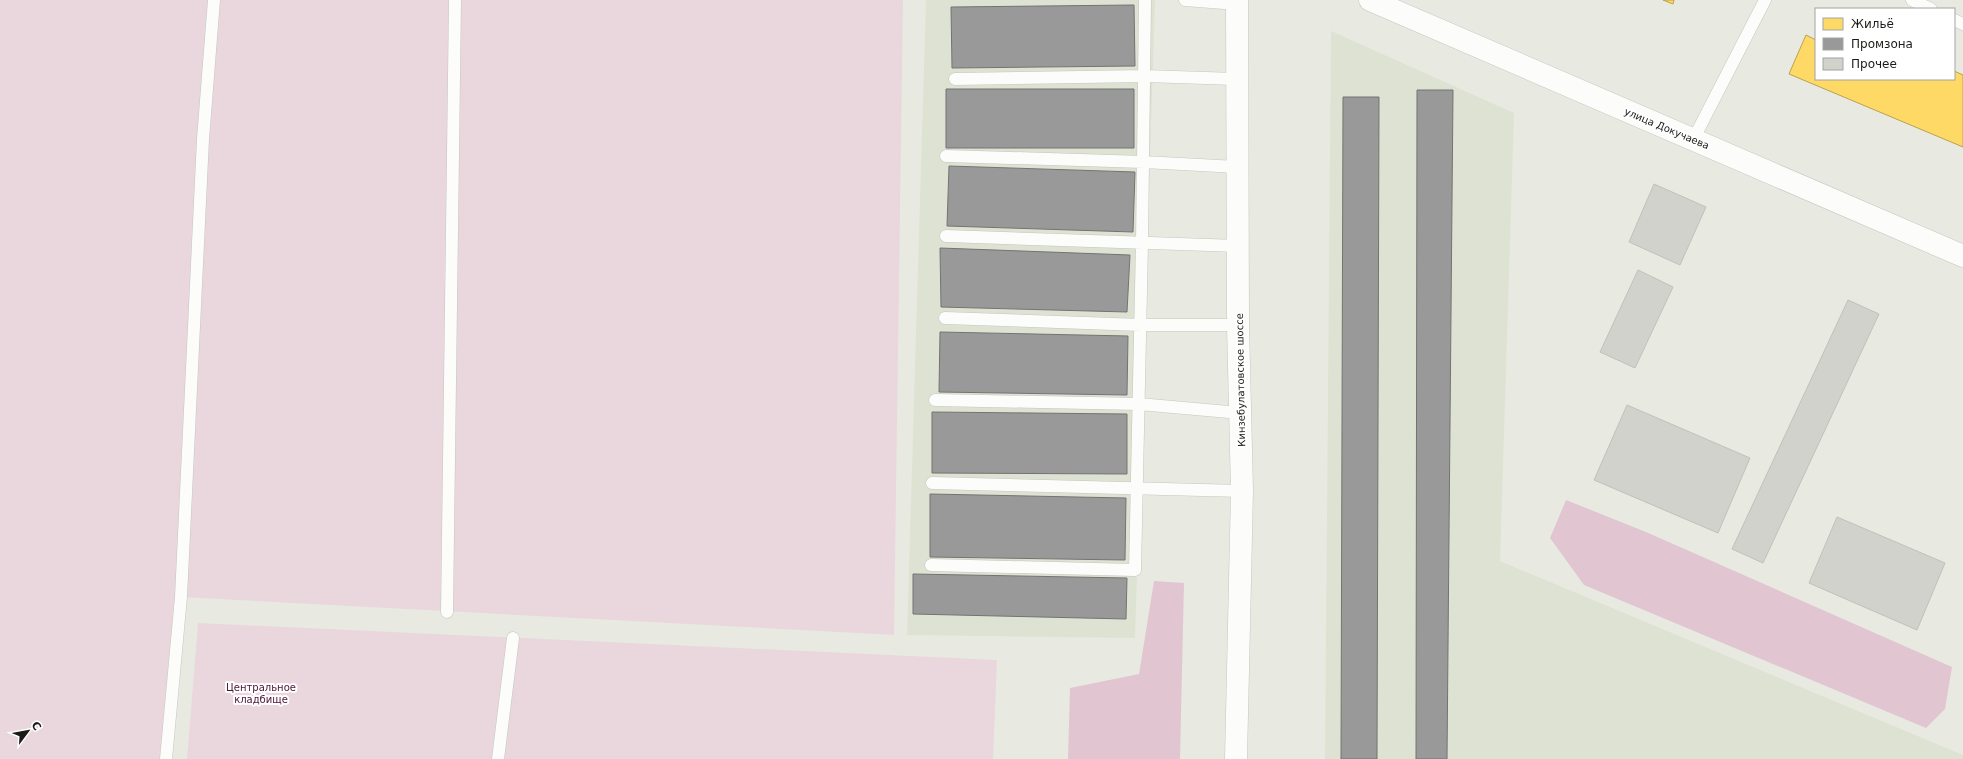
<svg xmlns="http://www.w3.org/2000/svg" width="1963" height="759" viewBox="0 0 1963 759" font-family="'DejaVu Sans',sans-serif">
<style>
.built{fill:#dee2d2}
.green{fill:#ead7de}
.forest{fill:#e1c6d2}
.homes{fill:#ffd966;stroke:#bba04e}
.industry{fill:#999;stroke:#737472}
.building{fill:#d0d2cb;stroke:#bfc1ba}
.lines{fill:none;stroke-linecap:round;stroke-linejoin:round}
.service-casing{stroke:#c4c6bf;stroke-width:13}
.minor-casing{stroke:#c4c6bf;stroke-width:23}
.secondary-casing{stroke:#c4c6bf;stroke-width:23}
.service{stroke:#fcfcfb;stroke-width:12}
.minor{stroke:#fcfcfb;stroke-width:22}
.secondary{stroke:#fcfcfb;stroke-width:22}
.labels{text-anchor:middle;stroke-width:4;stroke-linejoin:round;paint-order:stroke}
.street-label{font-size:10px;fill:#1b1c17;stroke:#fff}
.park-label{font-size:10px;fill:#4c1137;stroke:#fff}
</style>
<rect width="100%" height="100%" fill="#e8eae2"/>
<!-- built -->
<path class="built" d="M 926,0 L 1155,0 L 1135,638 L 907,635 Z
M 1331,31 L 1514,113 L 1500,561 L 1963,755 L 1963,759 L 1325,759 Z"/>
<!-- green -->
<path class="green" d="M 0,0 L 903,0 L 894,635 L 181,597 L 166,759 L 0,759 Z
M 198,623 L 997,660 L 993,759 L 187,759 Z"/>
<!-- forest -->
<path class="forest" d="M 1566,500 L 1646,532 L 1952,667 L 1945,709 L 1926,728 L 1584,585 L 1550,538 Z
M 1154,581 L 1184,583 L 1180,759 L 1068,759 L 1070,688 L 1139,674 Z"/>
<!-- homes -->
<path class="homes" d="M 1663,0 L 1674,0 L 1673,4 Z
M 1806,35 L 1816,40 L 1816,79 L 1954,79 L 1954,71 L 1963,75 L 1963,147 L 1789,74 Z"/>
<!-- industry -->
<path class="industry" d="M 1134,5 L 1135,66 L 952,68 L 951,7 Z
M 946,89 L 1134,89 L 1134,148 L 946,148 Z
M 1417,90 L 1453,90 L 1447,759 L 1416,759 Z
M 1343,97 L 1379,97 L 1377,759 L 1341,759 Z
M 949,166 L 1135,172 L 1133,232 L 947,226 Z
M 940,248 L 1130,255 L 1127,312 L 941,307 Z
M 940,332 L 1128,336 L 1127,395 L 939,392 Z
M 932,412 L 1127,414 L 1127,474 L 932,473 Z
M 930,494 L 1126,498 L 1125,560 L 930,557 Z
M 913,574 L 1127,578 L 1126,619 L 913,614 Z"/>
<!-- building -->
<path class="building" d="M 1654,184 L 1706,207 L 1680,265 L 1629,242 Z
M 1638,270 L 1673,287 L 1635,368 L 1600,352 Z
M 1848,300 L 1879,314 L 1763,563 L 1732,549 Z
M 1627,405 L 1750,458 L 1718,533 L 1594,480 Z
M 1837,517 L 1945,563 L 1917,630 L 1809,583 Z"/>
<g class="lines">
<defs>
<path id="service" d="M 1185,0 L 1237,4
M 1912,0 L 1931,9
M 1954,20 L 1963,24
M 955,79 L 1145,76 L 1236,79
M 1693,140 L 1765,0
M 946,156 L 1144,162 L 1237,167
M 946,236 L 1239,246
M 945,318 L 1141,325 L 1238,325
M 935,400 L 1139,404 L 1240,413
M 932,483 L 1242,491
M 931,565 L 1135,570 L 1142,243 L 1145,0
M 447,612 L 455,0
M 166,759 L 181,597 L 203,139 L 214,0
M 498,759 L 513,638"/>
<path id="minor" d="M 1370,0 L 1963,256"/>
<path id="secondary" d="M 1236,759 L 1242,491 L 1238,325 L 1237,0"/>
</defs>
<!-- service casing -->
<use href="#service" class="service-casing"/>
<!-- minor casing -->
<use href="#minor" class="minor-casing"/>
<!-- secondary casing -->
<use href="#secondary" class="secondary-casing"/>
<!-- service -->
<use href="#service" class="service"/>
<!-- minor -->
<use href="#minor" class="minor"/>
<!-- secondary -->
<use href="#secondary" class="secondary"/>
</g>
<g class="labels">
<!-- street labels -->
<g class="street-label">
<text transform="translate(1667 128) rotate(23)" y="4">улица Докучаева</text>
<text transform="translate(1240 380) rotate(-91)" y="4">Кинзебулатовское шоссе</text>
</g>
<!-- park labels -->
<g class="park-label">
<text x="261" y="691">Центральное<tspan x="261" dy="12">кладбище</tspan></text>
</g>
</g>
<!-- legend -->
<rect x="1815" y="8" width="140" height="72" fill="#ffffff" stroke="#a4a4a2"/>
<rect x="1823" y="18" width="20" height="12" fill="#ffd966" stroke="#a4a4a2"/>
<text x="1851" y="28" font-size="12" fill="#1b1c17">Жильё</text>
<rect x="1823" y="38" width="20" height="12" fill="#999999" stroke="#a4a4a2"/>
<text x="1851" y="48" font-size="12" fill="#1b1c17">Промзона</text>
<rect x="1823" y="58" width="20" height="12" fill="#d0d2cb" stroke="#a4a4a2"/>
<text x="1851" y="68" font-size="12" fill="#1b1c17">Прочее</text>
<!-- north arrow -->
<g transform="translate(28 731) rotate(58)" stroke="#ffffff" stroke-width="3" paint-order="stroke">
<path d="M0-3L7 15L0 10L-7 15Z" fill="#1b1c17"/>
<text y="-6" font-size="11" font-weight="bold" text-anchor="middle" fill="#1b1c17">С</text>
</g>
</svg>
